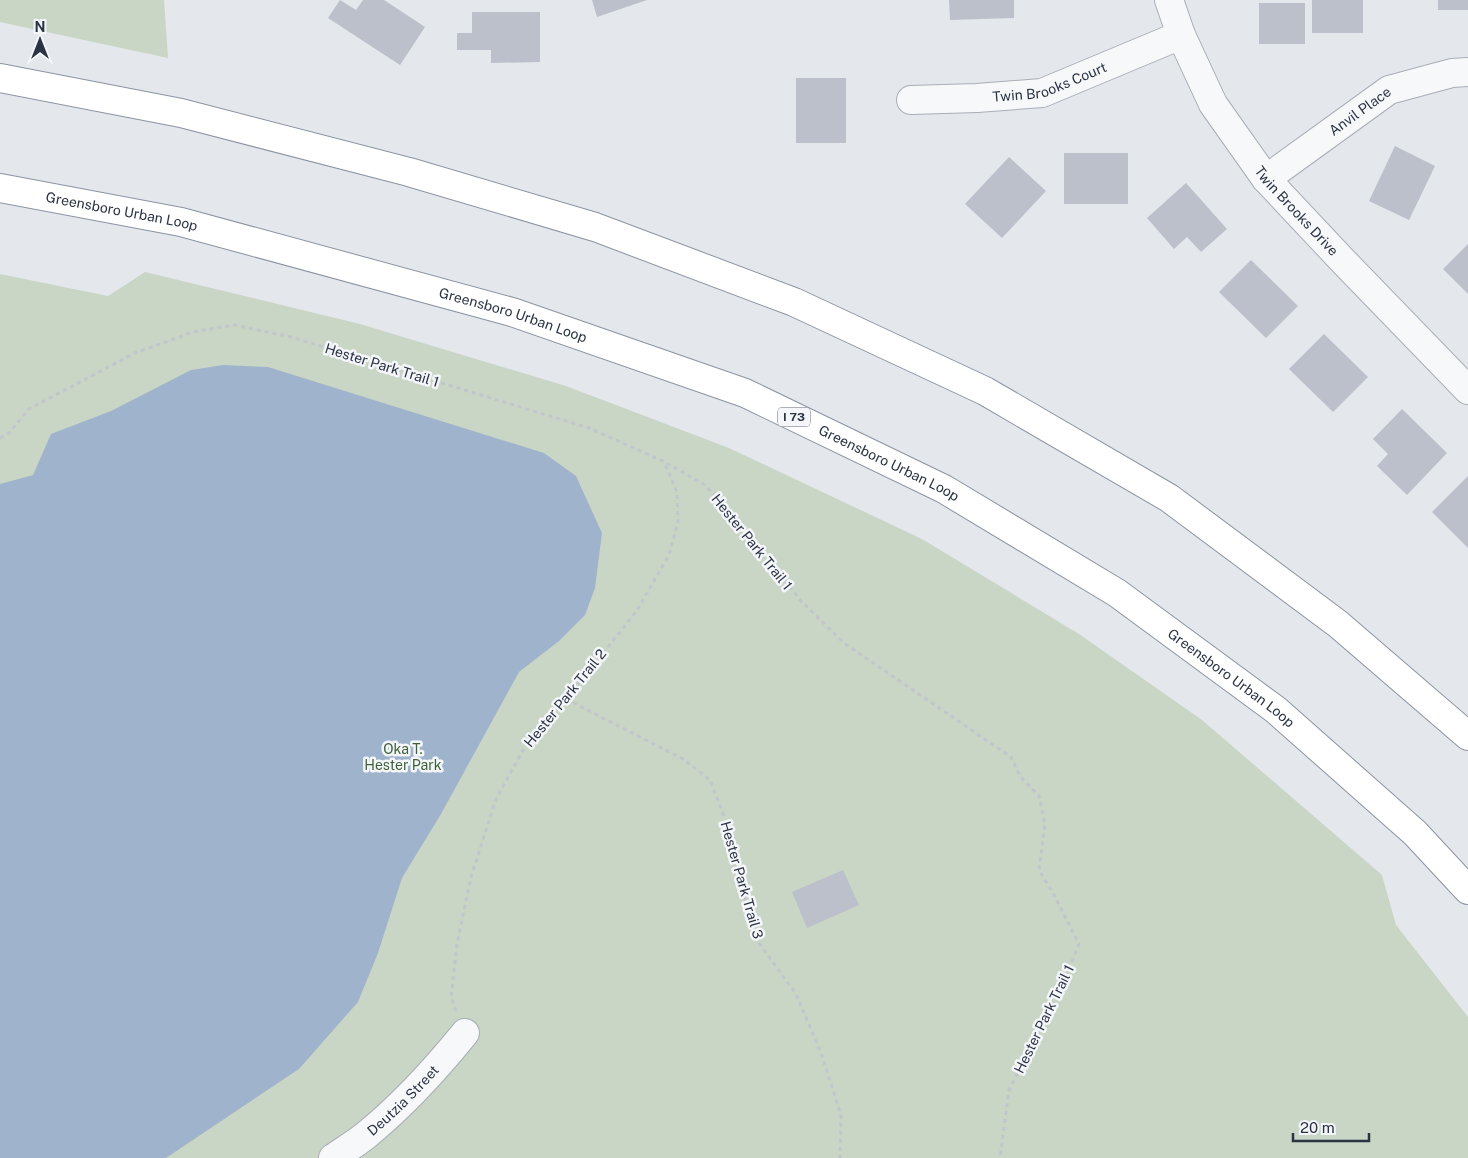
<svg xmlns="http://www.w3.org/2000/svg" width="1468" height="1158" viewBox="0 0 1468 1158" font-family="'Public Sans',sans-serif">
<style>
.green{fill:#c9d6c5}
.water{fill:#9fb4cc}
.building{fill:#bbc0ca}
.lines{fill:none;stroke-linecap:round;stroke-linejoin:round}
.minor-casing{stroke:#a9aeb7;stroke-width:30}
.highway-casing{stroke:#8b94a3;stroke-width:30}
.path{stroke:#c2c5cb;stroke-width:3;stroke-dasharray:4 4;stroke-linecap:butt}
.minor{stroke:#f7f8fa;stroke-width:28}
.highway{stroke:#fff;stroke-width:28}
.labels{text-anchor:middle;stroke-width:5;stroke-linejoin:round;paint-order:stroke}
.shield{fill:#f4f6f9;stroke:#676e7b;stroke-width:1}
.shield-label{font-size:12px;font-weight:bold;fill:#2b3445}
.street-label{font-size:14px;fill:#2b3445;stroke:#f4f6f9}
.park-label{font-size:14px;fill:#3f6138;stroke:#f4f6f9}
</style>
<rect width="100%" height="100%" fill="#e4e7ec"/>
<!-- green -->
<path class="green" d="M 0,0 L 164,0 L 168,58 L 0,22 Z
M 145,272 L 360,324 L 566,386 L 729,448 L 922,539 L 1079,634 L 1202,720 L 1382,875 L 1396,925 L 1468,1017 L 1468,1158 L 0,1158 L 0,274 L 108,296 Z"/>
<!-- water -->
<path class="water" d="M 223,365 L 268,367 L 544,453 L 576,476 L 602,533 L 595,588 L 585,615 L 559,641 L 519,672 L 441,814 L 402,878 L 378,953 L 358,1002 L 299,1069 L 166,1158 L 0,1158 L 0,484 L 33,475 L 51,434 L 111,411 L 191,370 Z"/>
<!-- building -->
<path class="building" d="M 340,0 L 356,10 L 363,0 L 384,0 L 425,27 L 400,65 L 328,18 Z
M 592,0 L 647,0 L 597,17 Z
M 949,0 L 1014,0 L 1014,18 L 950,20 Z
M 1312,0 L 1363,0 L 1363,33 L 1312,33 Z
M 1438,0 L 1468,0 L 1468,10 L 1438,10 Z
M 1259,3 L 1305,3 L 1305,44 L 1259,44 Z
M 472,12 L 540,12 L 540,62 L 491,63 L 491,50 L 457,50 L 457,33 L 472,33 Z
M 796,78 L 846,78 L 846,143 L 796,143 Z
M 1395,146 L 1435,166 L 1409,220 L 1369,201 Z
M 1064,153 L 1128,153 L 1128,204 L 1064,204 Z
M 1009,157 L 1046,191 L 1002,238 L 965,204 Z
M 1186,183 L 1227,229 L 1201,252 L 1187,237 L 1174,249 L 1147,218 Z
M 1468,244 L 1468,294 L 1443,269 Z
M 1251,260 L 1298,306 L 1266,338 L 1219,292 Z
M 1324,334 L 1368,377 L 1333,412 L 1289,369 Z
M 1402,409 L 1447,453 L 1407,495 L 1377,466 L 1388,454 L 1373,439 Z
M 1468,476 L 1468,548 L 1432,512 Z
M 843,870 L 859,905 L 807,928 L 792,892 Z"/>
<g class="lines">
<defs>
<g id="minor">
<path id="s1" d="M 1169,0 L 1181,35 L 1213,104 L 1266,179 L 1343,261 L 1468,390"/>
<path id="s2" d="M 911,100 L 977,98 L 1042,93 L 1181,35"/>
<path id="s3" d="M 1266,179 L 1389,90 L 1452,73 L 1468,72"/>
<path id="s4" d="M 333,1158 C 343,1151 355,1144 365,1136 C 402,1106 435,1070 465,1033"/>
</g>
<g id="highway">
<path d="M 0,78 L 181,113 L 409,172 L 595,227 L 794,302 L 985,391 L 1169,498 L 1338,624 L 1468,736"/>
<path id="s5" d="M 0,188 L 181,222 L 512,312 L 745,393 L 944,489 L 1117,593 L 1276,710 L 1415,833 L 1468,890"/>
</g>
</defs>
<!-- minor casing -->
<use href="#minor" class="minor-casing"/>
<!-- highway casing -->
<use href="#highway" class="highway-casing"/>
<!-- path -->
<path class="path" d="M 0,438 L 9,433 L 29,409 L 135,353 L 193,332 L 234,325 L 291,337 L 589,428 L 663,461 L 705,485 L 745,528 L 800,600 L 844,643 L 1011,757 L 1020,776 L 1039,796 L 1045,824 L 1039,870 L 1054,895 L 1079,944 L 1064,982 L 1009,1090 L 1000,1158
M 566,699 L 683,759 L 710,780 L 724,816 L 741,886 L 759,943 L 796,994 L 821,1053 L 841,1115 L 840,1158
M 456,1011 L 451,997 L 457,944 L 471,877 L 496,799 L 527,743 L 566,699 L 636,612 L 669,555 L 678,522 L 677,492 L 664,462"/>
<!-- minor -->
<use href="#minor" class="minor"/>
<!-- highway -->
<use href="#highway" class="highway"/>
</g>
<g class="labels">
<!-- shield labels -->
<rect class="shield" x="778" y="407.5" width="32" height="19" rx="4"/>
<g class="shield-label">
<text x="794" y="421">I 73</text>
</g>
<!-- street labels -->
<g class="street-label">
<text dy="5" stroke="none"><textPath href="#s2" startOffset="141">Twin Brooks Court</textPath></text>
<text dy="5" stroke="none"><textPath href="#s3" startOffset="116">Anvil Place</textPath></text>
<text dy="5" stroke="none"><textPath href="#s1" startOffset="249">Twin Brooks Drive</textPath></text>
<text dy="5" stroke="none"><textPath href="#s5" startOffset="124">Greensboro Urban Loop</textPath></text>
<text dy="5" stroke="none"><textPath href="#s5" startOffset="529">Greensboro Urban Loop</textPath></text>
<text transform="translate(382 365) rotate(17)" y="5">Hester Park Trail 1</text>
<text dy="5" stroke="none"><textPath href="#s5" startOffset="934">Greensboro Urban Loop</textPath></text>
<text transform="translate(752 542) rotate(51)" y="5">Hester Park Trail 1</text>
<text dy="5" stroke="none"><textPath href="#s5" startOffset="1339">Greensboro Urban Loop</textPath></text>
<text transform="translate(565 698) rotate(-51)" y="5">Hester Park Trail 2</text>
<text transform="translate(742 880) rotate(74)" y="5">Hester Park Trail 3</text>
<text transform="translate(1044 1019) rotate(-64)" y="5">Hester Park Trail 1</text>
<text dy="5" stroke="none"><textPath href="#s4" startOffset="91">Deutzia Street</textPath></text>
</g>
<!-- park labels -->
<g class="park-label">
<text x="403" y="754">Oka T.<tspan x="403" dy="16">Hester Park</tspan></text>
</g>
</g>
<!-- north arrow -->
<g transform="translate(40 40)" stroke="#f4f6f9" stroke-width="4" paint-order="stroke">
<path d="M0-4L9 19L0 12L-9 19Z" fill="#2b3445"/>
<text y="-8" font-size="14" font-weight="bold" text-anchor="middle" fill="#2b3445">N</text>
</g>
<!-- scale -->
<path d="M1293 1133v8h76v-8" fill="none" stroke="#2b3445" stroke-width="2.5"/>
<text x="1300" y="1133" font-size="15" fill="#2b3445" stroke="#f4f6f9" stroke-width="4" paint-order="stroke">20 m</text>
</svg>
